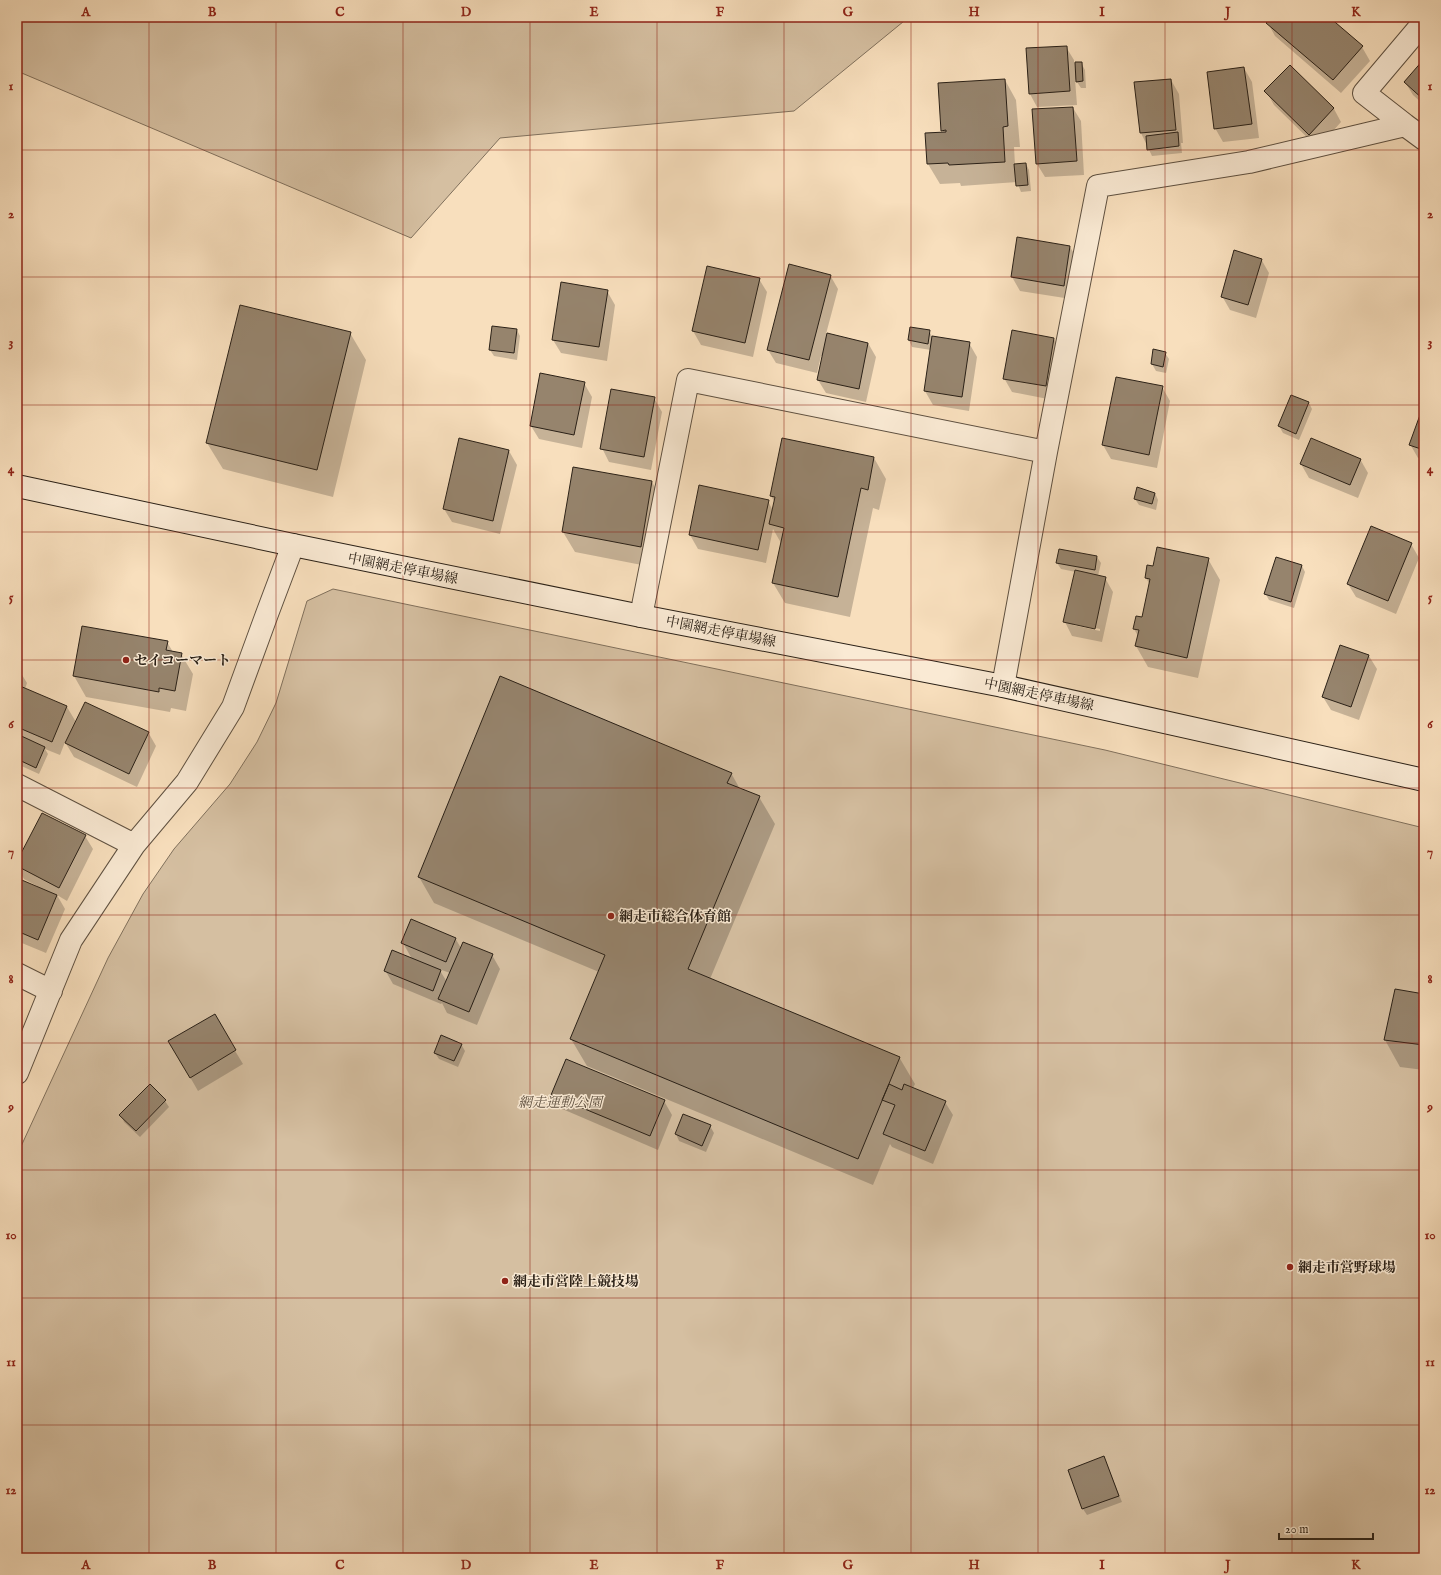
<svg xmlns="http://www.w3.org/2000/svg" width="1441" height="1575" viewBox="0 0 1441 1575" font-family="'IM FELL English','Noto Serif JP',serif">
<style>
.green{fill:#d5bfa1;stroke:#80705c}
.shadow{fill:#0003;fill-rule:evenodd}
.building{fill:#96846d;stroke:#2b2117}
.lines{fill:none;stroke-linecap:round;stroke-linejoin:round}
.street-casing{stroke:#5e5040;stroke-width:24}
.secondary-casing{stroke:#2b2117;stroke-width:24}
.street{stroke:#faead4;stroke-width:22}
.secondary{stroke:#faead4;stroke-width:22}
.grid{fill:none;stroke:#8f2418;stroke-width:1;stroke-opacity:0.55}
.poi-dot{fill:#8f2418;stroke:#faead4;stroke-width:1.5}
.labels{text-anchor:middle;stroke-width:3;stroke-linejoin:round;paint-order:stroke}
.street-label{font-size:14px;fill:#2b2117;stroke:#faead4}
.poi-label{font-size:14px;font-weight:bold;fill:#2b2117;stroke:#faead4;text-anchor:start}
.park-label{font-size:14px;font-style:italic;fill:#5e5040;stroke:#faead4}
.neatline{fill:none;stroke:#8f2418;stroke-width:1.5}
.grid-label{font-size:13px;text-anchor:middle;font-weight:bold;fill:#8f2418}
</style>
<rect width="100%" height="100%" fill="#f8dfbd"/>
<filter id="stains"><feTurbulence type="fractalNoise" baseFrequency=".005" numOctaves="4"/><feColorMatrix values="0 0 0 0 .2 0 0 0 0 .09 0 0 0 0 .02 0 0 0 .5 -.17"/></filter>
<radialGradient id="worn" r=".72"><stop offset=".6" stop-color="#630" stop-opacity="0"/><stop offset="1" stop-color="#630" stop-opacity=".3"/></radialGradient>
<!-- green -->
<path class="green" d="M 17,17 L 909,17 L 794,111 L 500,138 L 411,238 L 17,71 Z
M 333,589 L 1105,750 L 1424,828 L 1424,1558 L 17,1558 L 17,1155 L 108,958 L 143,894 L 174,849 L 230,784 L 257,742 L 276,703 L 307,601 Z"/>
<!-- shadow -->
<path class="shadow" d="M 1273,17 L 1327,17 L 1362,47 L 1370,61 L 1341,93 L 1275,36 L 1268,23 Z
M 1066,47 L 1074,60 L 1074,63 L 1081,63 L 1085,70 L 1086,88 L 1081,88 L 1075,79 L 1077,105 L 1037,107 L 1030,94 Z
M 1424,61 L 1424,105 L 1413,95 L 1405,82 Z
M 1290,66 L 1334,109 L 1341,122 L 1318,148 L 1274,105 L 1266,91 Z
M 1244,68 L 1252,82 L 1259,138 L 1223,142 L 1215,128 Z
M 1005,80 L 1016,100 L 1020,147 L 1014,147 L 1015,165 L 1026,164 L 1029,170 L 1031,191 L 1021,192 L 1017,182 L 961,186 L 960,183 L 940,184 L 928,164 L 944,133 L 942,130 Z
M 1171,80 L 1179,94 L 1183,143 L 1181,143 L 1182,153 L 1152,156 L 1141,133 Z
M 1073,108 L 1081,121 L 1084,175 L 1045,177 L 1037,164 Z
M 1070,247 L 1078,260 L 1071,299 L 1020,291 L 1012,277 Z
M 1261,259 L 1269,273 L 1256,318 L 1230,310 L 1222,296 Z
M 830,275 L 838,289 L 826,334 L 868,343 L 876,357 L 866,402 L 826,393 L 818,380 L 823,356 L 821,356 L 817,373 L 776,363 L 768,350 Z
M 759,279 L 767,292 L 753,357 L 701,345 L 693,331 Z
M 607,291 L 615,305 L 607,361 L 561,353 L 553,340 Z
M 911,328 L 929,331 L 933,338 L 969,343 L 977,357 L 969,411 L 933,405 L 925,391 L 931,350 L 912,347 L 909,340 Z
M 517,330 L 520,336 L 517,360 L 494,356 L 490,350 Z
M 350,333 L 366,360 L 333,497 L 223,469 L 207,443 Z
M 1054,339 L 1062,352 L 1053,400 L 1012,392 L 1004,378 Z
M 1165,353 L 1169,359 L 1166,373 L 1156,371 L 1152,364 Z
M 584,383 L 592,397 L 582,448 L 539,439 L 531,426 Z
M 1162,387 L 1170,401 L 1157,468 L 1111,459 L 1103,445 Z
M 654,398 L 662,412 L 651,470 L 609,462 L 602,448 Z
M 1309,403 L 1312,409 L 1299,440 L 1283,433 L 1279,426 Z
M 1424,407 L 1424,460 L 1418,458 L 1410,444 Z
M 783,439 L 874,458 L 886,479 L 879,510 L 873,508 L 850,617 L 785,603 L 773,583 L 781,543 L 773,529 L 766,563 L 698,549 L 690,535 L 768,501 L 773,511 L 775,503 L 771,496 Z
M 509,451 L 517,465 L 500,534 L 452,522 L 444,509 Z
M 1360,459 L 1368,473 L 1358,498 L 1309,478 L 1301,464 Z
M 652,482 L 664,503 L 652,567 L 575,552 L 563,532 Z
M 1155,493 L 1158,500 L 1156,510 L 1139,505 L 1135,499 Z
M 1411,544 L 1419,558 L 1396,614 L 1356,597 L 1348,584 Z
M 1097,557 L 1101,563 L 1098,576 L 1105,578 L 1113,592 L 1102,642 L 1072,636 L 1065,622 L 1076,572 L 1061,569 L 1057,563 ZM 1073,623 L 1100,629 L 1100,631 L 1073,625 Z
M 1208,559 L 1220,580 L 1198,678 L 1148,667 L 1136,646 L 1138,636 L 1134,629 L 1142,618 L 1150,585 L 1146,578 L 1154,567 Z
M 1302,566 L 1305,572 L 1294,608 L 1269,600 L 1265,593 Z
M 167,642 L 173,652 L 181,654 L 193,674 L 186,711 L 171,708 L 170,712 L 86,697 L 74,676 Z
M 1369,656 L 1377,669 L 1359,720 L 1331,710 L 1323,697 Z
M 17,669 L 19,670 L 27,683 L 25,689 L 67,707 L 76,722 L 148,732 L 156,746 L 137,787 L 74,757 L 65,742 L 60,755 L 45,749 L 48,754 L 39,774 L 17,764 Z
M 731,773 L 740,789 L 759,797 L 775,824 L 710,979 L 899,1057 L 915,1084 L 913,1088 L 945,1102 L 953,1115 L 933,1164 L 892,1147 L 890,1144 L 873,1185 L 587,1066 L 571,1039 L 599,972 L 434,903 L 419,877 Z
M 17,806 L 22,815 L 17,828 Z
M 85,836 L 93,849 L 67,901 L 57,895 L 65,909 L 46,953 L 17,941 L 17,879 L 37,887 L 37,886 L 24,879 L 17,867 L 17,863 Z
M 455,938 L 461,948 L 492,955 L 500,969 L 477,1025 L 447,1013 L 442,1003 L 441,1004 L 393,984 L 385,970 L 412,959 L 403,943 ZM 439,969 L 450,973 L 447,982 Z
M 1424,995 L 1424,1070 L 1400,1067 L 1385,1040 Z
M 214,1016 L 243,1064 L 198,1091 L 170,1042 Z
M 17,1020 L 19,1023 L 17,1028 Z
M 461,1044 L 465,1051 L 458,1067 L 439,1059 L 435,1053 Z
M 150,1086 L 165,1101 L 169,1107 L 140,1137 L 124,1122 L 121,1115 Z
M 552,1095 L 664,1101 L 672,1115 L 658,1150 L 560,1108 Z
M 710,1126 L 714,1133 L 706,1152 L 679,1141 L 676,1134 Z
M 1104,1457 L 1122,1502 L 1087,1515 L 1083,1509 Z"/>
<!-- building -->
<path class="building" d="M 1271,17 L 1329,17 L 1363,46 L 1333,80 L 1266,23 Z
M 1067,46 L 1070,91 L 1029,94 L 1026,48 Z
M 1424,59 L 1424,100 L 1404,82 Z
M 1075,62 L 1082,62 L 1083,81 L 1076,82 Z
M 1290,65 L 1334,108 L 1309,135 L 1264,91 Z
M 1244,67 L 1252,124 L 1214,129 L 1207,72 Z
M 1005,79 L 1008,126 L 1003,127 L 1005,162 L 949,165 L 948,163 L 927,164 L 925,133 L 946,132 L 946,130 L 941,131 L 938,83 Z
M 1171,79 L 1176,130 L 1140,133 L 1134,82 Z
M 1073,107 L 1077,161 L 1036,164 L 1032,109 Z
M 1178,132 L 1179,146 L 1147,150 L 1146,136 Z
M 1026,163 L 1028,185 L 1016,186 L 1014,164 Z
M 1017,237 L 1070,246 L 1064,286 L 1011,277 Z
M 1234,250 L 1262,259 L 1248,305 L 1221,297 Z
M 789,264 L 831,275 L 809,360 L 767,350 Z
M 707,266 L 760,278 L 745,343 L 692,331 Z
M 561,282 L 608,290 L 599,347 L 552,340 Z
M 240,305 L 351,332 L 317,470 L 206,443 Z
M 492,326 L 517,329 L 514,353 L 489,350 Z
M 910,327 L 930,330 L 928,344 L 908,340 Z
M 1012,330 L 1054,338 L 1046,386 L 1003,379 Z
M 827,333 L 868,343 L 859,389 L 817,380 Z
M 932,336 L 970,342 L 962,397 L 924,391 Z
M 1153,349 L 1166,352 L 1163,367 L 1151,364 Z
M 540,373 L 585,382 L 574,435 L 530,426 Z
M 1116,377 L 1163,386 L 1149,455 L 1102,445 Z
M 611,389 L 655,397 L 644,457 L 600,449 Z
M 1291,395 L 1309,402 L 1296,434 L 1278,426 Z
M 1424,404 L 1424,450 L 1409,445 Z
M 459,438 L 509,450 L 493,521 L 443,509 Z
M 782,438 L 874,457 L 868,490 L 861,488 L 838,597 L 772,583 L 784,528 L 769,524 L 775,497 L 770,496 Z
M 1311,438 L 1361,459 L 1350,485 L 1300,464 Z
M 573,467 L 652,481 L 641,547 L 562,532 Z
M 699,485 L 769,500 L 758,550 L 689,535 Z
M 1137,487 L 1155,493 L 1152,504 L 1134,499 Z
M 1371,526 L 1412,543 L 1388,601 L 1347,584 Z
M 1157,547 L 1209,558 L 1187,658 L 1135,646 L 1139,630 L 1133,629 L 1136,616 L 1142,617 L 1150,579 L 1145,578 L 1147,565 L 1153,566 Z
M 1059,549 L 1097,556 L 1095,570 L 1056,563 Z
M 1276,557 L 1302,565 L 1291,602 L 1264,594 Z
M 1075,570 L 1106,577 L 1095,629 L 1063,622 Z
M 82,626 L 168,641 L 166,650 L 182,653 L 175,691 L 159,688 L 159,692 L 73,676 Z
M 1340,645 L 1369,655 L 1351,707 L 1322,697 Z
M 500,676 L 732,773 L 727,783 L 760,796 L 688,969 L 900,1057 L 858,1159 L 570,1039 L 605,955 L 418,877 Z
M 20,686 L 67,706 L 52,742 L 17,727 L 17,692 Z
M 85,702 L 149,732 L 129,774 L 65,743 Z
M 17,734 L 45,747 L 36,768 L 17,759 Z
M 42,813 L 86,835 L 59,888 L 17,866 L 17,861 Z
M 17,878 L 57,895 L 38,940 L 17,931 Z
M 411,919 L 456,938 L 446,962 L 401,943 Z
M 463,942 L 493,954 L 469,1012 L 438,999 Z
M 392,950 L 441,970 L 433,991 L 384,971 Z
M 1395,989 L 1424,994 L 1424,1045 L 1384,1040 Z
M 215,1014 L 236,1050 L 190,1078 L 168,1041 Z
M 441,1035 L 462,1044 L 454,1061 L 434,1053 Z
M 566,1059 L 665,1100 L 650,1136 L 551,1095 Z
M 150,1084 L 166,1100 L 136,1131 L 119,1115 Z
M 889,1084 L 902,1090 L 904,1084 L 946,1101 L 925,1151 L 883,1134 L 895,1105 L 882,1100 Z
M 683,1114 L 711,1125 L 702,1146 L 675,1134 Z
M 1104,1456 L 1119,1496 L 1082,1509 L 1068,1470 Z"/>
<g class="lines">
<defs>
<path id="street" d="M 1424,22 L 1364,93 L 1405,125 L 1424,139
M 641,616 L 688,380 L 1046,452
M 1003,686 L 1046,452 L 1098,186 L 1249,162 L 1405,125
M 17,785 L 134,845
M 17,974 L 51,991
M 17,1073 L 71,940 L 134,845 L 187,782 L 233,707 L 267,614 L 293,545"/>
<path id="secondary" d="M 17,486 L 293,545 L 641,616 L 1003,686 L 1424,780"/>
</defs>
<!-- street casing -->
<use href="#street" class="street-casing"/>
<!-- secondary casing -->
<use href="#secondary" class="secondary-casing"/>
<!-- street -->
<use href="#street" class="street"/>
<!-- secondary -->
<use href="#secondary" class="secondary"/>
</g>
<!-- grid -->
<path class="grid" d="M 149,17 L 149,1558M 276,17 L 276,1558M 403,17 L 403,1558M 530,17 L 530,1558M 657,17 L 657,1558M 784,17 L 784,1558M 911,17 L 911,1558M 1038,17 L 1038,1558M 1165,17 L 1165,1558M 1292,17 L 1292,1558M 17,150 L 1424,150M 17,277 L 1424,277M 17,405 L 1424,405M 17,532 L 1424,532M 17,660 L 1424,660M 17,788 L 1424,788M 17,915 L 1424,915M 17,1043 L 1424,1043M 17,1170 L 1424,1170M 17,1298 L 1424,1298M 17,1425 L 1424,1425"/>
<!-- markers -->
<g class="poi-dot">
<circle cx="126" cy="660" r="4"/>
<circle cx="611" cy="916" r="4"/>
<circle cx="1290" cy="1267" r="4"/>
<circle cx="505" cy="1281" r="4"/>
</g>
<g class="labels">
<!-- street labels -->
<g class="street-label">
<text transform="translate(403 568) rotate(11)" y="5">中園網走停車場線</text>
<text transform="translate(721 631) rotate(11)" y="5">中園網走停車場線</text>
<text transform="translate(1039 694) rotate(12)" y="5">中園網走停車場線</text>
</g>
<!-- poi labels -->
<g class="poi-label">
<text x="134" y="665">セイコーマート</text>
<text x="619" y="921">網走市総合体育館</text>
<text x="1298" y="1272">網走市営野球場</text>
<text x="513" y="1286">網走市営陸上競技場</text>
</g>
<!-- park labels -->
<g class="park-label">
<text x="560" y="1107">網走運動公園</text>
</g>
</g>
<!-- margin -->
<rect width="1441" height="1575" fill="none" stroke="#f8dfbd" stroke-width="44"/>
<!-- scale -->
<path d="M1279 1533v6h94v-6" fill="none" stroke="#2b2117" stroke-width="2"/>
<text x="1285" y="1533" font-size="12" fill="#2b2117" stroke="#faead4" stroke-width="3" paint-order="stroke">20 m</text>
<rect x="22" y="22" width="1397" height="1531" class="neatline"/>
<g class="grid-label">
<text x="86" y="16">A</text>
<text x="212" y="16">B</text>
<text x="340" y="16">C</text>
<text x="466" y="16">D</text>
<text x="594" y="16">E</text>
<text x="720" y="16">F</text>
<text x="848" y="16">G</text>
<text x="974" y="16">H</text>
<text x="1102" y="16">I</text>
<text x="1228" y="16">J</text>
<text x="1356" y="16">K</text>
<text x="11" y="90">1</text>
<text x="1430" y="90">1</text>
<text x="11" y="218">2</text>
<text x="1430" y="218">2</text>
<text x="11" y="346">3</text>
<text x="1430" y="346">3</text>
<text x="11" y="473">4</text>
<text x="1430" y="473">4</text>
<text x="11" y="601">5</text>
<text x="1430" y="601">5</text>
<text x="11" y="728">6</text>
<text x="1430" y="728">6</text>
<text x="11" y="856">7</text>
<text x="1430" y="856">7</text>
<text x="11" y="983">8</text>
<text x="1430" y="983">8</text>
<text x="11" y="1111">9</text>
<text x="1430" y="1111">9</text>
<text x="11" y="1239">10</text>
<text x="1430" y="1239">10</text>
<text x="11" y="1366">11</text>
<text x="1430" y="1366">11</text>
<text x="11" y="1494">12</text>
<text x="1430" y="1494">12</text>
<text x="86" y="1569">A</text>
<text x="212" y="1569">B</text>
<text x="340" y="1569">C</text>
<text x="466" y="1569">D</text>
<text x="594" y="1569">E</text>
<text x="720" y="1569">F</text>
<text x="848" y="1569">G</text>
<text x="974" y="1569">H</text>
<text x="1102" y="1569">I</text>
<text x="1228" y="1569">J</text>
<text x="1356" y="1569">K</text>
</g>
<rect width="100%" height="100%" filter="url(#stains)"/>
<rect width="100%" height="100%" fill="url(#worn)"/>
</svg>
